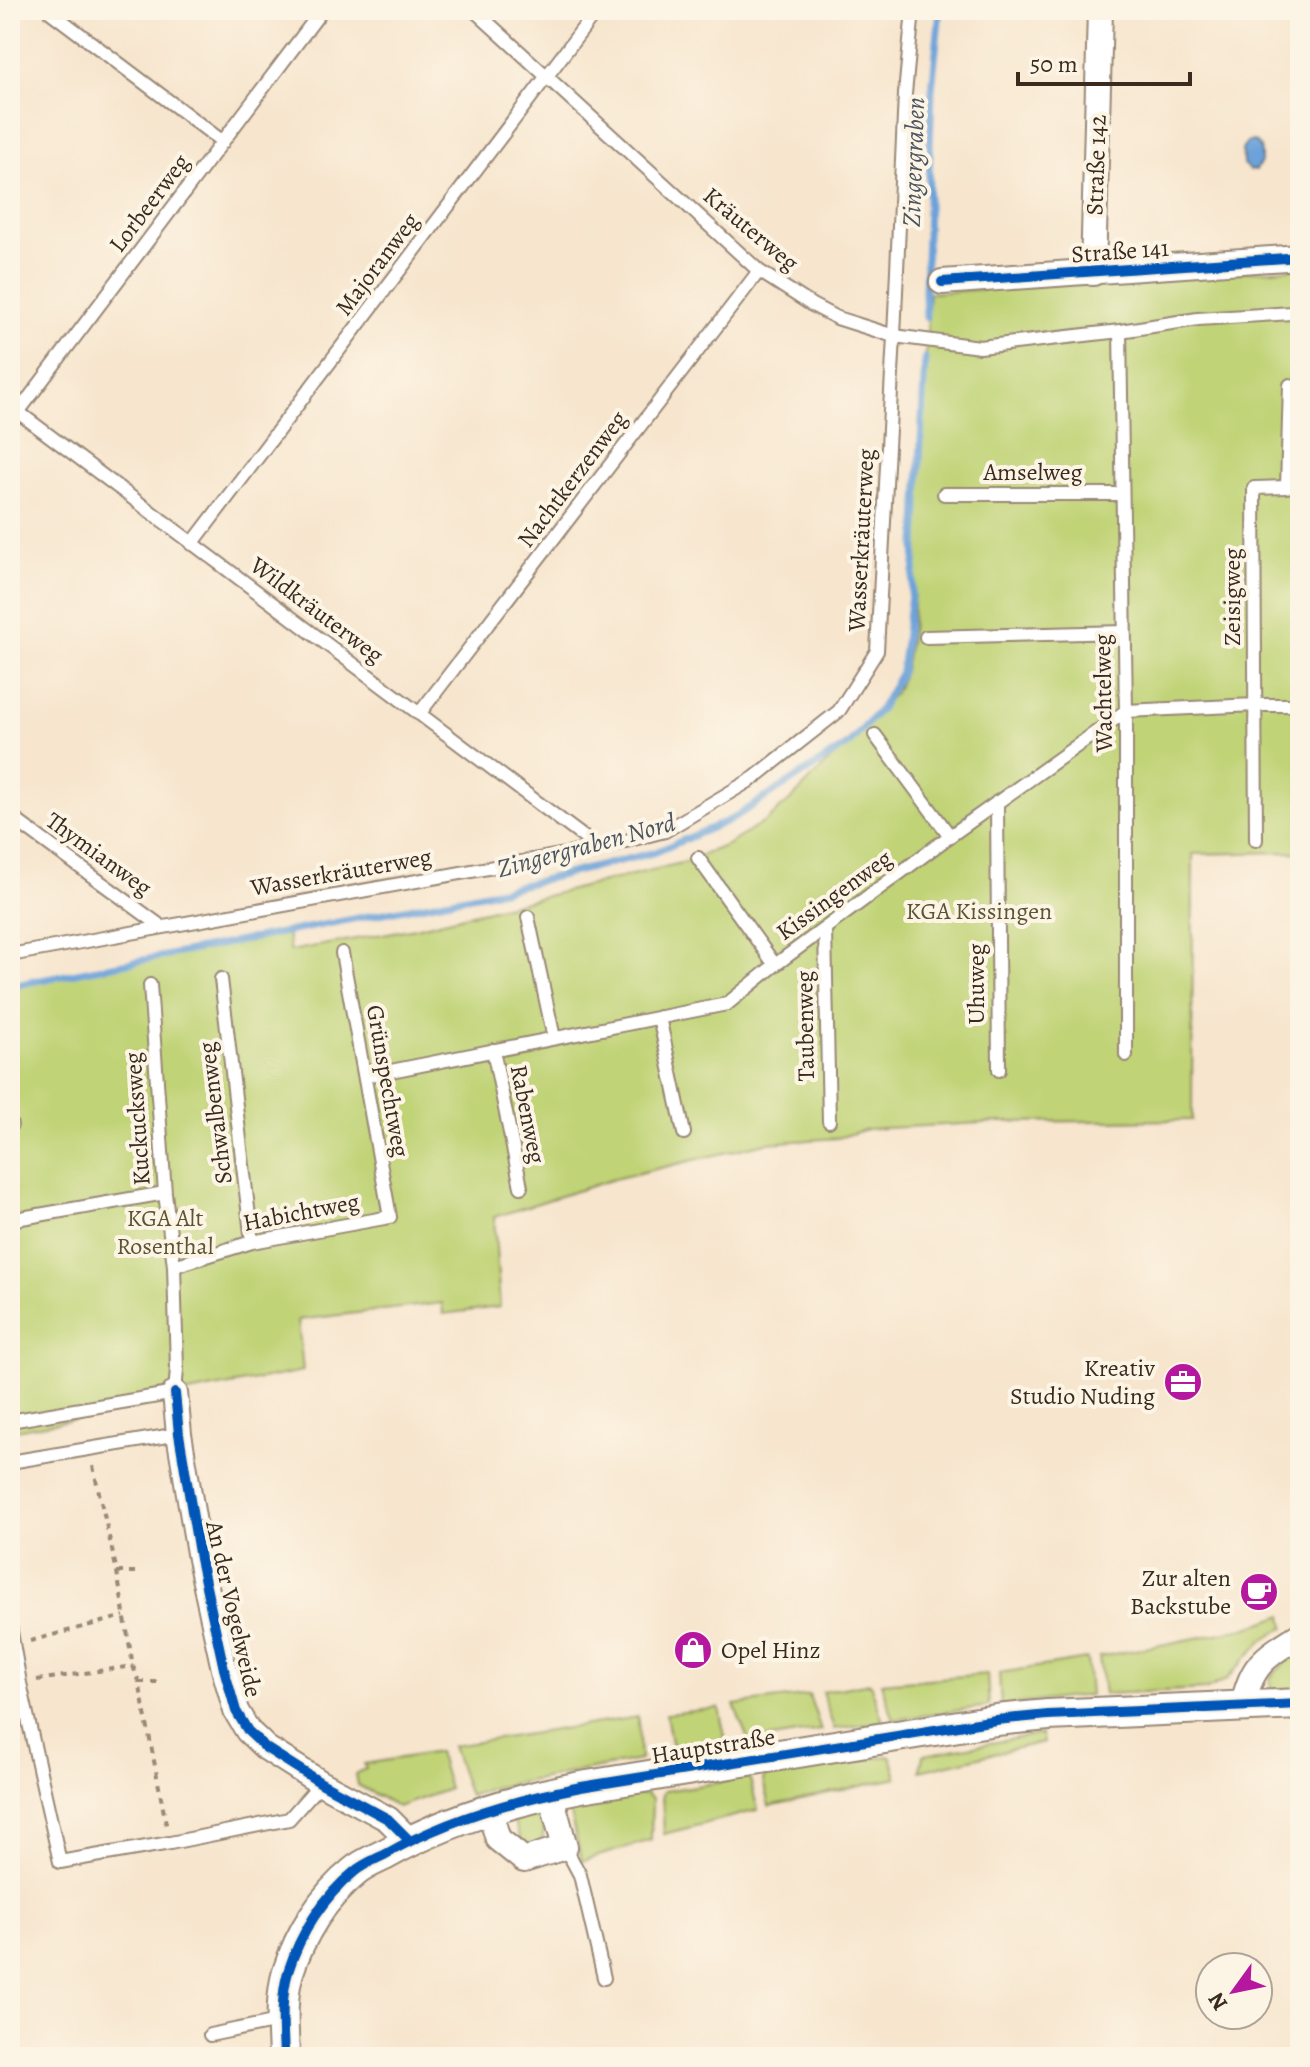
<svg xmlns="http://www.w3.org/2000/svg" width="1310" height="2067" viewBox="0 0 1310 2067" font-family="Alegreya,serif">
<style>
.green{fill:#c0d376;stroke:#7e7e4a;stroke-width:2}
.water{fill:#6ca2d9;stroke:#54667c;stroke-width:2}
.lines{fill:none;stroke-linecap:round;stroke-linejoin:round}
.stream{stroke:#6ca2d9;stroke-width:7}
.service-casing{stroke:#998876;stroke-width:16}
.minor-casing{stroke:#998876;stroke-width:28}
.tertiary-casing{stroke:#998876;stroke-width:34}
.path{stroke:#998876;stroke-width:4;stroke-dasharray:6 6;stroke-linecap:butt}
.service{stroke:#fff;stroke-width:12}
.minor{stroke:#fff;stroke-width:24}
.tertiary{stroke:#fff;stroke-width:30}
.cycleway-casing{stroke:#fcf5e5;stroke-width:15}
.cycleway{stroke:#0057b8;stroke-width:10}
.labels{text-anchor:middle;stroke-width:8;stroke-linejoin:round;paint-order:stroke}
.street-label{font-size:24px;fill:#3b2a1e;stroke:#fcf5e5}
.park-label{font-size:24px;fill:#5c5434;stroke:#fcf5e5}
.poi-label{font-size:24px;fill:#3b2a1e;stroke:#fcf5e5;text-anchor:end}
.water-label{font-size:26px;font-style:italic;fill:#4c545f;stroke:#fcf5e5}
</style>
<rect width="100%" height="100%" fill="#fcf5e5"/>
<filter id="ink" filterUnits="userSpaceOnUse"><feTurbulence type="fractalNoise" baseFrequency=".0125" numOctaves="2"/><feDisplacementMap in="SourceGraphic" scale="16" xChannelSelector="R" yChannelSelector="G"/><feConvolveMatrix kernelMatrix="1 2 1 2 8 2 1 2 1" color-interpolation-filters="sRGB"/></filter>
<filter id="wash" filterUnits="userSpaceOnUse"><feTurbulence type="fractalNoise" baseFrequency=".006" numOctaves="4" result="noise"/><feDisplacementMap in="SourceGraphic" scale="32" xChannelSelector="R" yChannelSelector="G"/><feGaussianBlur stdDeviation="1.8" result="paint"/><feColorMatrix in="noise" values="0 0 0 0 0 0 0 0 0 0 0 0 0 0 0 0 0 1.4 0 .05"/><feComposite in="paint" operator="in"/></filter>
<g filter="url(#wash)">
<rect width="100%" height="100%" fill="#f7e5cd"/>
<!-- green -->
<path class="green" d="M 1300,268 L 1300,852 L 1193,854 L 1192,1120 L 1002,1122 L 867,1129 L 838,1138 L 766,1143 L 614,1179 L 494,1217 L 500,1307 L 443,1314 L 442,1303 L 298,1320 L 303,1371 L 189,1393 L 152,1405 L 10,1431 L 10,986 L 287,932 L 290,951 L 415,928 L 685,862 L 727,845 L 766,821 L 793,798 L 895,693 L 904,671 L 912,625 L 929,293 Z
M 1283,1615 L 1285,1627 L 1262,1641 L 1226,1680 L 1207,1689 L 1104,1694 L 1099,1657 L 1247,1628 Z
M 1300,1647 L 1300,1692 C 1287,1692 1268,1696 1270,1678 Z
M 1087,1659 L 1090,1695 L 1001,1706 L 999,1673 Z
M 987,1674 L 989,1706 L 894,1720 L 881,1683 Z
M 870,1683 L 883,1722 L 834,1729 L 822,1692 Z
M 809,1695 L 821,1730 L 749,1742 L 734,1705 Z
M 719,1708 L 727,1746 L 673,1754 L 666,1714 Z
M 638,1717 L 640,1760 L 491,1788 L 469,1796 L 452,1746 Z
M 1041,1734 L 1043,1742 L 920,1771 L 923,1755 Z
M 438,1752 L 449,1789 L 398,1807 L 358,1785 L 356,1774 L 366,1768 L 364,1764 Z
M 888,1756 L 891,1757 L 897,1778 L 769,1806 L 763,1781 L 765,1776 Z
M 747,1778 L 750,1780 L 758,1810 L 664,1834 L 662,1794 L 664,1791 Z
M 646,1793 L 652,1799 L 651,1840 L 582,1861 L 568,1806 L 571,1804 Z
M 540,1810 C 546,1819 545,1832 541,1842 L 527,1847 L 522,1842 L 513,1819 L 518,1816 Z"/>
<!-- water -->
<path class="water" d="M 1253,141 C 1262,145 1261,153 1261,162 L 1256,170 L 1250,170 L 1243,164 L 1242,150 L 1247,142 Z"/>
<g class="lines">
<!-- stream -->
<path class="stream" d="M 926,317 L 925,292 L 932,90 L 940,10
M 10,986 L 502,890 L 656,852 L 732,819 L 849,744 L 881,708 L 901,672 L 915,565 L 925,358"/>
</g>
</g>
<g filter="url(#ink)">
<g class="lines">
<defs>
<path id="service" d="M 48,10 L 223,142
M 474,10 L 759,271 L 812,305 L 837,318 L 894,336 L 980,347 L 1120,331 L 1198,319 L 1292,313 L 1300,315
M 1120,331 L 1126,711 L 1126,1055
M 10,406 L 598,848
M 10,423 L 322,10
M 944,494 L 1122,494
M 192,544 L 597,10
M 926,637 L 1124,632
M 419,714 L 759,271
M 875,735 L 950,836
M 997,802 L 999,1070
M 10,816 L 162,927
M 1256,840 L 1254,488 L 1287,487 L 1290,385
M 698,858 L 775,965
M 528,917 L 554,1038
M 825,930 L 829,1121
M 10,955 L 598,848 L 665,831 L 754,778 L 839,711 L 877,651 L 894,336 L 905,94 L 913,10
M 221,979 L 252,1242
M 659,1017 L 684,1133
M 493,1050 L 521,1187
M 366,1076 L 727,1004 L 775,965 L 950,836 L 1126,711 L 1255,705 L 1300,705
M 10,1125 L 11,1125
M 10,1220 L 165,1193
M 174,1266 L 252,1242 L 390,1217 L 342,953
M 10,1421 L 175,1393 L 177,1369 L 174,1266 L 165,1193 L 150,985
M 10,1462 L 179,1434
M 10,1626 L 20,1683 L 60,1862 L 170,1843 L 289,1819 L 321,1783
M 565,1847 L 580,1875 L 604,1978
M 210,2035 L 283,2020"/>
<path id="minor" d="M 1093,273 L 1100,10
M 942,282 L 1300,257
M 175,1393 L 179,1434 L 200,1559 L 224,1669 L 236,1711 L 248,1731 L 266,1748 L 321,1783 L 388,1819 L 409,1840
M 1243,1706 C 1251,1664 1265,1657 1300,1635
M 489,1809 L 498,1839 L 524,1860 L 565,1847 L 550,1792"/>
<path id="tertiary" d="M 284,2057 C 283,2029 280,1999 288,1972 C 300,1934 323,1897 354,1872 C 363,1864 376,1859 386,1854 C 446,1820 513,1800 581,1787 L 996,1720 L 1048,1715 L 1300,1704"/>
</defs>
<!-- service casing -->
<use href="#service" class="service-casing"/>
<!-- minor casing -->
<use href="#minor" class="minor-casing"/>
<!-- tertiary casing -->
<use href="#tertiary" class="tertiary-casing"/>
<!-- path -->
<path class="path" d="M 93,1466 L 117,1572 L 133,1666 L 139,1682 L 167,1829
M 117,1572 L 140,1572
M 30,1641 L 124,1616
M 37,1680 L 133,1666
M 139,1682 L 157,1682"/>
<!-- service -->
<use href="#service" class="service"/>
<!-- minor -->
<use href="#minor" class="minor"/>
<!-- tertiary -->
<use href="#tertiary" class="tertiary"/>
<defs>
<path id="cycleway" d="M 942,282 L 1300,257
M 175,1393 L 179,1434 L 200,1559 L 224,1669 L 236,1711 L 248,1731 L 266,1748 L 321,1783 L 388,1819 L 409,1840
M 284,2057 C 283,2029 280,1999 288,1972 C 300,1934 323,1897 354,1872 C 363,1864 376,1859 386,1854 C 446,1820 513,1800 581,1787 L 996,1720 L 1048,1715 L 1300,1704"/>
</defs>
<!-- cycleway casing -->
<use href="#cycleway" class="cycleway-casing"/>
<!-- cycleway -->
<use href="#cycleway" class="cycleway"/>
</g>
</g>
<!-- icons -->
<defs>
<symbol id="office-disc" viewBox="-11 -11 22 22"><circle r="9.5" fill="#b5179e" stroke="#fcf5e5"/><path d="M-6-3h4V-5.5h4V-3h4V5H-6ZM-1-4.5V-3h2v-1.5ZM-6 0V1H6V0Z" fill="#fff"/></symbol>
<symbol id="cafe-disc" viewBox="-11 -11 22 22"><circle r="9.5" fill="#b5179e" stroke="#fcf5e5"/><path d="M-5.5-4.5H6V0H3Q3 3.5 0 3.5H-2.5Q-5.5 3.5-5.5 0ZM3-3.2v2h1.7v-2ZM-6 4.5H4V6H-6Z" fill="#fff"/></symbol>
<symbol id="shop-disc" viewBox="-11 -11 22 22"><circle r="9.5" fill="#b5179e" stroke="#fcf5e5"/><path d="M-5-2.5h2.3a2.7 3.5 0 0 1 5.4 0H5L5.5 6h-11ZM-1.5-2.5h3a1.5 2.3 0 0 0-3 0Z" fill="#fff"/></symbol>
</defs>
<g fill-rule="evenodd">
<use href="#office-disc" x="1161" y="1360" width="44" height="44"/>
<use href="#cafe-disc" x="1237" y="1570" width="44" height="44"/>
<use href="#shop-disc" x="671" y="1628" width="44" height="44"/>
</g>
<g class="labels">
<!-- street labels -->
<g class="street-label">
<text transform="translate(1096 165) rotate(-88)" y="8">Straße 142</text>
<text transform="translate(149 203) rotate(-53)" y="8">Lorbeerweg</text>
<text transform="translate(751 229) rotate(40)" y="8">Kräuterweg</text>
<text transform="translate(1120 251) rotate(-4)" y="8">Straße 141</text>
<text transform="translate(377 264) rotate(-53)" y="8">Majoranweg</text>
<text x="1033" y="480">Amselweg</text>
<text transform="translate(572 479) rotate(-53)" y="8">Nachtkerzenweg</text>
<text transform="translate(861 540) rotate(-87)" y="8">Wasserkräuterweg</text>
<text transform="translate(1232 597) rotate(-90)" y="8">Zeisigweg</text>
<text transform="translate(317 610) rotate(37)" y="8">Wildkräuterweg</text>
<text transform="translate(1103 693) rotate(-91)" y="8">Wachtelweg</text>
<text transform="translate(99 854) rotate(36)" y="8">Thymianweg</text>
<text transform="translate(341 872) rotate(-10)" y="8">Wasserkräuterweg</text>
<text transform="translate(834 895) rotate(-36)" y="8">Kissingenweg</text>
<text transform="translate(976 984) rotate(-90)" y="8">Uhuweg</text>
<text transform="translate(805 1026) rotate(-91)" y="8">Taubenweg</text>
<text transform="translate(388 1081) rotate(80)" y="8">Grünspechtweg</text>
<text transform="translate(215 1113) rotate(-97)" y="8">Schwalbenweg</text>
<text transform="translate(528 1114) rotate(79)" y="8">Rabenweg</text>
<text transform="translate(137 1119) rotate(-94)" y="8">Kuckucksweg</text>
<text transform="translate(301 1212) rotate(-11)" y="8">Habichtweg</text>
<text transform="translate(234 1609) rotate(77)" y="8">An der Vogelweide</text>
<text transform="translate(713 1746) rotate(-9)" y="8">Hauptstraße</text>
</g>
<!-- park labels -->
<g class="park-label">
<text x="979" y="919">KGA Kissingen</text>
<text x="165" y="1226">KGA Alt<tspan x="165" dy="28">Rosenthal</tspan></text>
</g>
<!-- poi labels -->
<g class="poi-label">
<text x="1155" y="1376">Kreativ<tspan x="1155" dy="28">Studio Nuding</tspan></text>
<text x="1231" y="1586">Zur alten<tspan x="1231" dy="28">Backstube</tspan></text>
<text x="721" y="1658" text-anchor="start">Opel Hinz</text>
</g>
<!-- water labels -->
<g class="water-label">
<text transform="translate(913 162) rotate(-88)" y="9">Zingergraben</text>
<text transform="translate(586 845) rotate(-15)" y="9">Zingergraben Nord</text>
</g>
</g>
<!-- margin -->
<rect width="1310" height="2067" fill="none" stroke="#fcf5e5" stroke-width="40"/>
<!-- north arrow -->
<g transform="translate(1234 1991) rotate(237)"><circle r="38" fill="#fcf5e5" stroke="#afa495" stroke-width="2"/>
<path d="M0-6L14 30L0 20L-14 30Z" fill="#b5179e"/>
<text y="-12" font-size="22" font-weight="bold" text-anchor="middle" fill="#3b2a1e">N</text>
</g>
<!-- scale -->
<path d="M1018 72v12h172v-12" fill="none" stroke="#3b2a1e" stroke-width="4"/>
<text x="1030" y="72" font-size="24" fill="#3b2a1e" stroke="#fcf5e5" stroke-width="6" paint-order="stroke">50 m</text>
</svg>
